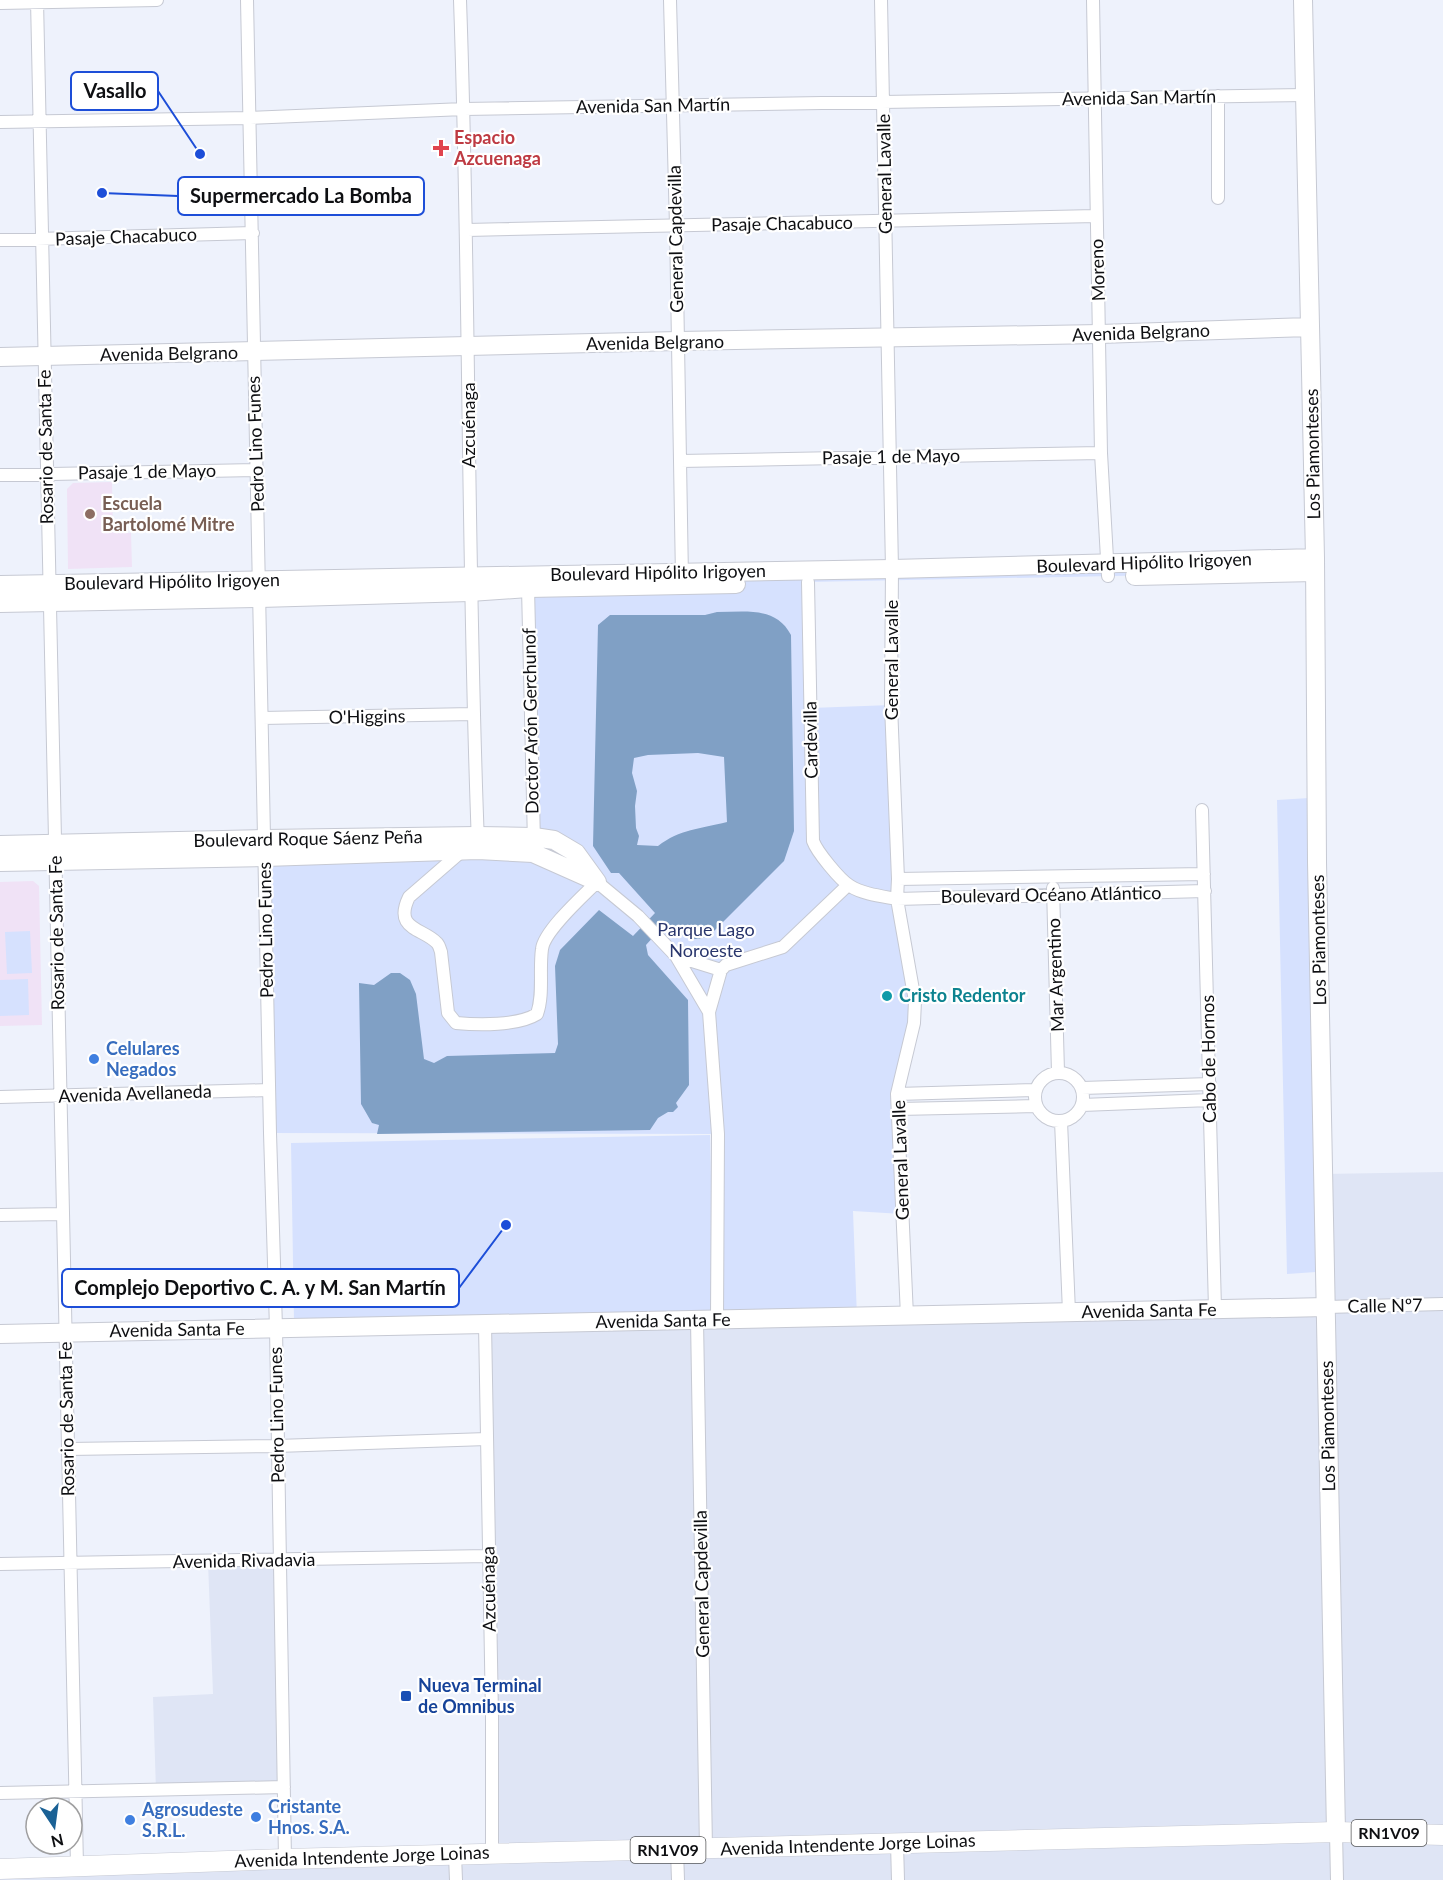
<svg xmlns="http://www.w3.org/2000/svg" width="1443" height="1880" viewBox="0 0 1443 1880" font-family="Lato,sans-serif">
<style>
.built{fill:#dfe5f5}
.education{fill:#f0e2f6}
.green{fill:#d6e1fe}
.water{fill:#80a0c5;fill-rule:evenodd}
.lines{fill:none;stroke-linecap:round;stroke-linejoin:round}
.street-casing{stroke:#c6c9d3;stroke-width:14}
.secondary-casing{stroke:#c6c9d3;stroke-width:20}
.primary-casing{stroke:#c6c9d3;stroke-width:21}
.street{stroke:#fff;stroke-width:12}
.secondary{stroke:#fff;stroke-width:18}
.primary{stroke:#fff;stroke-width:20}
.health-dot{fill:#e0444e;stroke:#fff;stroke-width:2}
.education-dot{fill:#8d6e63;stroke:#fff;stroke-width:2}
.culture-dot{fill:#0f9aa8;stroke:#fff;stroke-width:2}
.shop-dot{fill:#3f7fe0;stroke:#fff;stroke-width:2}
.transit-dot{fill:#1a4fb4;stroke:#fff;stroke-width:2}
.labels{text-anchor:middle;stroke-width:4.5;stroke-linejoin:round;paint-order:stroke}
.shield{fill:#fff;stroke:#565759;stroke-width:1.5}
.shield-label{font-size:16px;font-weight:bold;fill:#0e0f12}
.street-label{font-size:18px;fill:#0e0f12;stroke:#fff}
.health-label{font-size:18px;font-weight:bold;fill:#be3a42;stroke:#fff;text-anchor:start}
.education-label{font-size:18px;font-weight:bold;fill:#785e54;stroke:#fff;text-anchor:start}
.park-label{font-size:18px;fill:#29366d;stroke:#fff}
.culture-label{font-size:18px;font-weight:bold;fill:#0d838f;stroke:#fff;text-anchor:start}
.shop-label{font-size:18px;font-weight:bold;fill:#366cbe;stroke:#fff;text-anchor:start}
.transit-label{font-size:18px;font-weight:bold;fill:#164399;stroke:#fff;text-anchor:start}
.leader{fill:none;stroke:#1d4ed8;stroke-width:2}
.callout-dot{fill:#1d4ed8;stroke:#fff;stroke-width:2}
.callout{fill:#fff;stroke:#1d4ed8;stroke-width:2}
.callout-label{font-size:20px;text-anchor:middle;font-weight:bold;fill:#0e0f12}
</style>
<rect width="100%" height="100%" fill="#eef2fc"/>
<!-- built -->
<path class="built" d="M 1443,1172 L 1443,1880 L 0,1880 L 0,1869 L 492,1854 L 485,1324 L 1326,1307 L 1323,1174 Z
M 280,1561 L 284,1787 L 156,1791 L 153,1697 L 213,1694 L 208,1562 Z"/>
<!-- education -->
<path class="education" d="M 112,482 L 113,533 L 131,533 L 132,567 L 68,569 L 67,489 L 73,483 Z
M 33,881 L 39,886 L 42,1025 L 0,1026 L 0,882 Z"/>
<!-- green -->
<path class="green" d="M 892,569 L 1315,572 L 808,582 L 811,708 L 891,705 L 898,879 L 915,1001 L 901,1080 L 902,1214 L 853,1211 L 857,1317 L 717,1320 L 717,1134 L 270,1133 L 265,857 L 533,853 L 527,590 L 0,603 L 0,585 Z
M 1309,798 L 1316,1272 L 1287,1274 L 1277,800 Z
M 30,931 L 32,973 L 7,974 L 5,932 Z
M 28,979 L 29,1015 L 0,1016 L 0,980 Z
M 710,1135 L 714,1312 L 294,1321 L 291,1143 Z"/>
<!-- water -->
<path class="water" d="M 717,612 C 745,612 776,606 791,635 L 794,831 L 784,861 L 710,935 C 690,945 681,934 665,924 L 646,945 L 648,955 L 688,1000 L 689,1085 L 676,1103 L 678,1107 L 673,1112 L 668,1112 L 658,1118 L 650,1130 L 377,1134 L 379,1125 L 372,1123 L 361,1104 L 359,983 L 374,985 L 391,973 L 400,973 L 410,980 L 416,994 L 424,1059 L 434,1063 L 447,1056 L 555,1053 L 558,1044 L 555,966 L 560,950 L 599,910 L 633,936 L 655,913 L 619,873 L 611,873 L 593,846 L 598,625 L 610,615 L 705,615 ZM 698,753 L 724,757 L 727,822 C 700,829 680,829 658,846 L 637,845 L 639,836 L 636,828 L 635,806 L 637,791 L 632,773 L 634,758 L 648,755 Z"/>
<g class="lines">
<defs>
<path id="street" d="M 37,0 L 77,1866
M 247,0 L 270,1133 L 276,1328 L 285,1859
M 460,0 C 470,281 467,562 478,843
M 670,0 L 676,226 L 682,578
M 881,0 L 892,569 L 891,705 L 898,879 L 897,899 L 915,1001 L 914,1023 L 897,1094 L 907,1316
M 1093,0 L 1101,453 L 1108,576
M 0,3 L 157,0
M 1218,96 L 1218,198
M 0,122 L 250,118 L 464,109 L 1306,95
M 467,230 L 1096,216
M 0,240 L 253,233
M 680,461 L 1101,453
M 0,475 L 258,470
M 808,582 L 813,841 C 817,852 840,880 850,886 C 863,894 881,896 897,899 L 1205,891
M 528,588 L 534,843
M 262,718 L 473,714
M 1202,810 L 1215,1309
M 462,851 L 409,897 C 393,930 423,928 437,943 C 439,945 440,949 441,952 L 448,1013 L 456,1023 C 478,1025 518,1026 537,1014 C 544,994 539,971 542,949 C 544,931 583,896 597,882 L 638,916 L 676,956 L 709,1012
M 898,879 L 1204,874
M 1053,888 L 1058,1072
M 676,956 L 721,970
M1035 1097a24 24 0 1 1 48 0a24 24 0 1 1-48 0Z
M 1082,1088 L 1210,1084
M 897,1094 L 1035,1090
M 0,1097 L 269,1090
M 1082,1105 L 1210,1100
M 898,1109 L 1036,1106
M 1061,1121 L 1069,1312
M 0,1215 L 63,1214
M 1326,1307 L 1443,1304
M 697,1320 L 706,1849
M 717,1320 L 718,1134 L 709,1012 L 721,970 L 726,965 L 783,947 L 848,885
M 485,1324 L 492,1716 L 492,1854
M 68,1449 L 277,1446 L 487,1439
M 0,1564 L 489,1556
M 0,1793 L 284,1787
M 1336,1832 L 1337,1880
M 897,1843 L 898,1880
M 677,1850 L 678,1880
M 455,1855 L 456,1880"/>
<path id="secondary" d="M 1303,0 L 1315,558 L 1317,862 L 1336,1832
M 0,357 L 678,341 L 1100,334 L 1309,327
M 1135,576 L 1315,572
M 0,585 L 892,569 L 1315,558
M 0,603 L 260,598 L 470,592 L 528,588 L 736,584
M 0,845 L 265,839 L 477,836 L 534,837 L 554,840 L 576,853 L 597,882
M 0,862 L 265,857 L 478,850 L 533,853 L 596,881
M 0,1334 L 1326,1307"/>
<path id="primary" d="M 0,1869 L 285,1859 L 1336,1832 L 1443,1835"/>
</defs>
<!-- street casing -->
<use href="#street" class="street-casing"/>
<!-- secondary casing -->
<use href="#secondary" class="secondary-casing"/>
<!-- primary casing -->
<use href="#primary" class="primary-casing"/>
<!-- street -->
<use href="#street" class="street"/>
<!-- secondary -->
<use href="#secondary" class="secondary"/>
<!-- primary -->
<use href="#primary" class="primary"/>
</g>
<!-- markers -->
<path class="health-dot" d="M438 139h6v6h6v6h-6v6h-6v-6h-6v-6h6z"/>
<circle class="education-dot" cx="90" cy="514" r="6"/>
<circle class="culture-dot" cx="887" cy="996" r="6"/>
<g class="shop-dot">
<circle cx="94" cy="1059" r="6"/>
<circle cx="256" cy="1817" r="6"/>
<circle cx="130" cy="1820" r="6"/>
</g>
<rect class="transit-dot" x="400" y="1690" width="12" height="12" rx="3"/>
<g class="labels">
<!-- shield labels -->
<g class="shield">
<rect x="1351.5" y="1820" width="75" height="26" rx="4.5"/>
<rect x="630.5" y="1837" width="75" height="26" rx="4.5"/>
</g>
<g class="shield-label">
<text x="1389" y="1839">RN1V09</text>
<text x="668" y="1856">RN1V09</text>
</g>
<!-- street labels -->
<g class="street-label">
<text transform="translate(1139 98) rotate(-1)" y="6">Avenida San Martín</text>
<text transform="translate(653 106) rotate(-1)" y="6">Avenida San Martín</text>
<text transform="translate(885 174) rotate(-91)" y="6">General Lavalle</text>
<text transform="translate(782 224) rotate(-1)" y="6">Pasaje Chacabuco</text>
<text transform="translate(126 237) rotate(-2)" y="6">Pasaje Chacabuco</text>
<text transform="translate(676 239) rotate(-91)" y="6">General Capdevilla</text>
<text transform="translate(1098 270) rotate(-92)" y="6">Moreno</text>
<text transform="translate(1141 333) rotate(-2)" y="6">Avenida Belgrano</text>
<text transform="translate(655 343) rotate(-1)" y="6">Avenida Belgrano</text>
<text transform="translate(169 354) rotate(-1)" y="6">Avenida Belgrano</text>
<text transform="translate(469 425) rotate(-90)" y="6">Azcuénaga</text>
<text transform="translate(256 444) rotate(-92)" y="6">Pedro Lino Funes</text>
<text transform="translate(46 447) rotate(-91)" y="6">Rosario de Santa Fe</text>
<text transform="translate(1313 454) rotate(-91)" y="6">Los Piamonteses</text>
<text transform="translate(891 457) rotate(-1)" y="6">Pasaje 1 de Mayo</text>
<text transform="translate(147 472) rotate(-1)" y="6">Pasaje 1 de Mayo</text>
<text transform="translate(1144 563) rotate(-2)" y="6">Boulevard Hipólito Irigoyen</text>
<text transform="translate(658 573) rotate(-1)" y="6">Boulevard Hipólito Irigoyen</text>
<text transform="translate(172 582) rotate(-1)" y="6">Boulevard Hipólito Irigoyen</text>
<text transform="translate(892 660) rotate(-90)" y="6">General Lavalle</text>
<text transform="translate(367 717) rotate(-1)" y="6">O'Higgins</text>
<text transform="translate(531 721) rotate(-91)" y="6">Doctor Arón Gerchunof</text>
<text transform="translate(811 740) rotate(-91)" y="6">Cardevilla</text>
<text transform="translate(308 839) rotate(-1)" y="6">Boulevard Roque Sáenz Peña</text>
<text transform="translate(1051 895) rotate(-1)" y="6">Boulevard Océano Atlántico</text>
<text transform="translate(266 930) rotate(-91)" y="6">Pedro Lino Funes</text>
<text transform="translate(57 933) rotate(-91)" y="6">Rosario de Santa Fe</text>
<text transform="translate(1319 940) rotate(-91)" y="6">Los Piamonteses</text>
<text transform="translate(1056 975) rotate(-92)" y="6">Mar Argentino</text>
<text transform="translate(1209 1059) rotate(-91)" y="6">Cabo de Hornos</text>
<text transform="translate(135 1094) rotate(-2)" y="6">Avenida Avellaneda</text>
<text transform="translate(901 1160) rotate(-92)" y="6">General Lavalle</text>
<text transform="translate(1385 1306) rotate(-1)" y="6">Calle Nº7</text>
<text transform="translate(1149 1311) rotate(-1)" y="6">Avenida Santa Fe</text>
<text transform="translate(663 1321) rotate(-1)" y="6">Avenida Santa Fe</text>
<text transform="translate(177 1330) rotate(-1)" y="6">Avenida Santa Fe</text>
<text transform="translate(277 1415) rotate(-91)" y="6">Pedro Lino Funes</text>
<text transform="translate(67 1419) rotate(-91)" y="6">Rosario de Santa Fe</text>
<text transform="translate(1328 1426) rotate(-91)" y="6">Los Piamonteses</text>
<text transform="translate(244 1561) rotate(-1)" y="6">Avenida Rivadavia</text>
<text transform="translate(702 1584) rotate(-91)" y="6">General Capdevilla</text>
<text transform="translate(489 1589) rotate(-91)" y="6">Azcuénaga</text>
<text transform="translate(848 1845) rotate(-2)" y="6">Avenida Intendente Jorge Loinas</text>
<text transform="translate(362 1857) rotate(-2)" y="6">Avenida Intendente Jorge Loinas</text>
</g>
<!-- health labels -->
<g class="health-label">
<text x="454" y="144">Espacio<tspan x="454" dy="21">Azcuenaga</tspan></text>
</g>
<!-- education labels -->
<g class="education-label">
<text x="102" y="510">Escuela<tspan x="102" dy="21">Bartolomé Mitre</tspan></text>
</g>
<!-- park labels -->
<g class="park-label">
<text x="706" y="936">Parque Lago<tspan x="706" dy="21">Noroeste</tspan></text>
</g>
<!-- culture labels -->
<g class="culture-label">
<text x="899" y="1002">Cristo Redentor</text>
</g>
<!-- shop labels -->
<g class="shop-label">
<text x="106" y="1055">Celulares<tspan x="106" dy="21">Negados</tspan></text>
<text x="268" y="1813">Cristante<tspan x="268" dy="21">Hnos. S.A.</tspan></text>
<text x="142" y="1816">Agrosudeste<tspan x="142" dy="21">S.R.L.</tspan></text>
</g>
<!-- transit labels -->
<g class="transit-label">
<text x="418" y="1692">Nueva Terminal<tspan x="418" dy="21">de Omnibus</tspan></text>
</g>
</g>
<!-- callouts -->
<path class="leader" d="M200 154L158 91M102 193L178 196M506 1225L459 1288"/>
<g class="callout-dot">
<circle cx="200" cy="154" r="6"/>
<circle cx="102" cy="193" r="6"/>
<circle cx="506" cy="1225" r="6"/>
</g>
<g class="callout">
<rect x="71" y="72" width="87" height="38" rx="6"/>
<rect x="178" y="177" width="246" height="38" rx="6"/>
<rect x="62" y="1269" width="397" height="38" rx="6"/>
</g>
<g class="callout-label">
<text x="115" y="98">Vasallo</text>
<text x="301" y="203">Supermercado La Bomba</text>
<text x="260" y="1295">Complejo Deportivo C. A. y M. San Martín</text>
</g>
<!-- north arrow -->
<g transform="translate(54 1826) rotate(167)"><circle r="28" fill="#ffffff" stroke="#9f9fa0" stroke-width="1.5"/>
<path d="M0-4.5L10 22L0 15L-10 22Z" fill="#1a6195"/>
<text y="-9" font-size="16" font-weight="bold" text-anchor="middle" fill="#0e0f12">N</text>
</g>
</svg>
